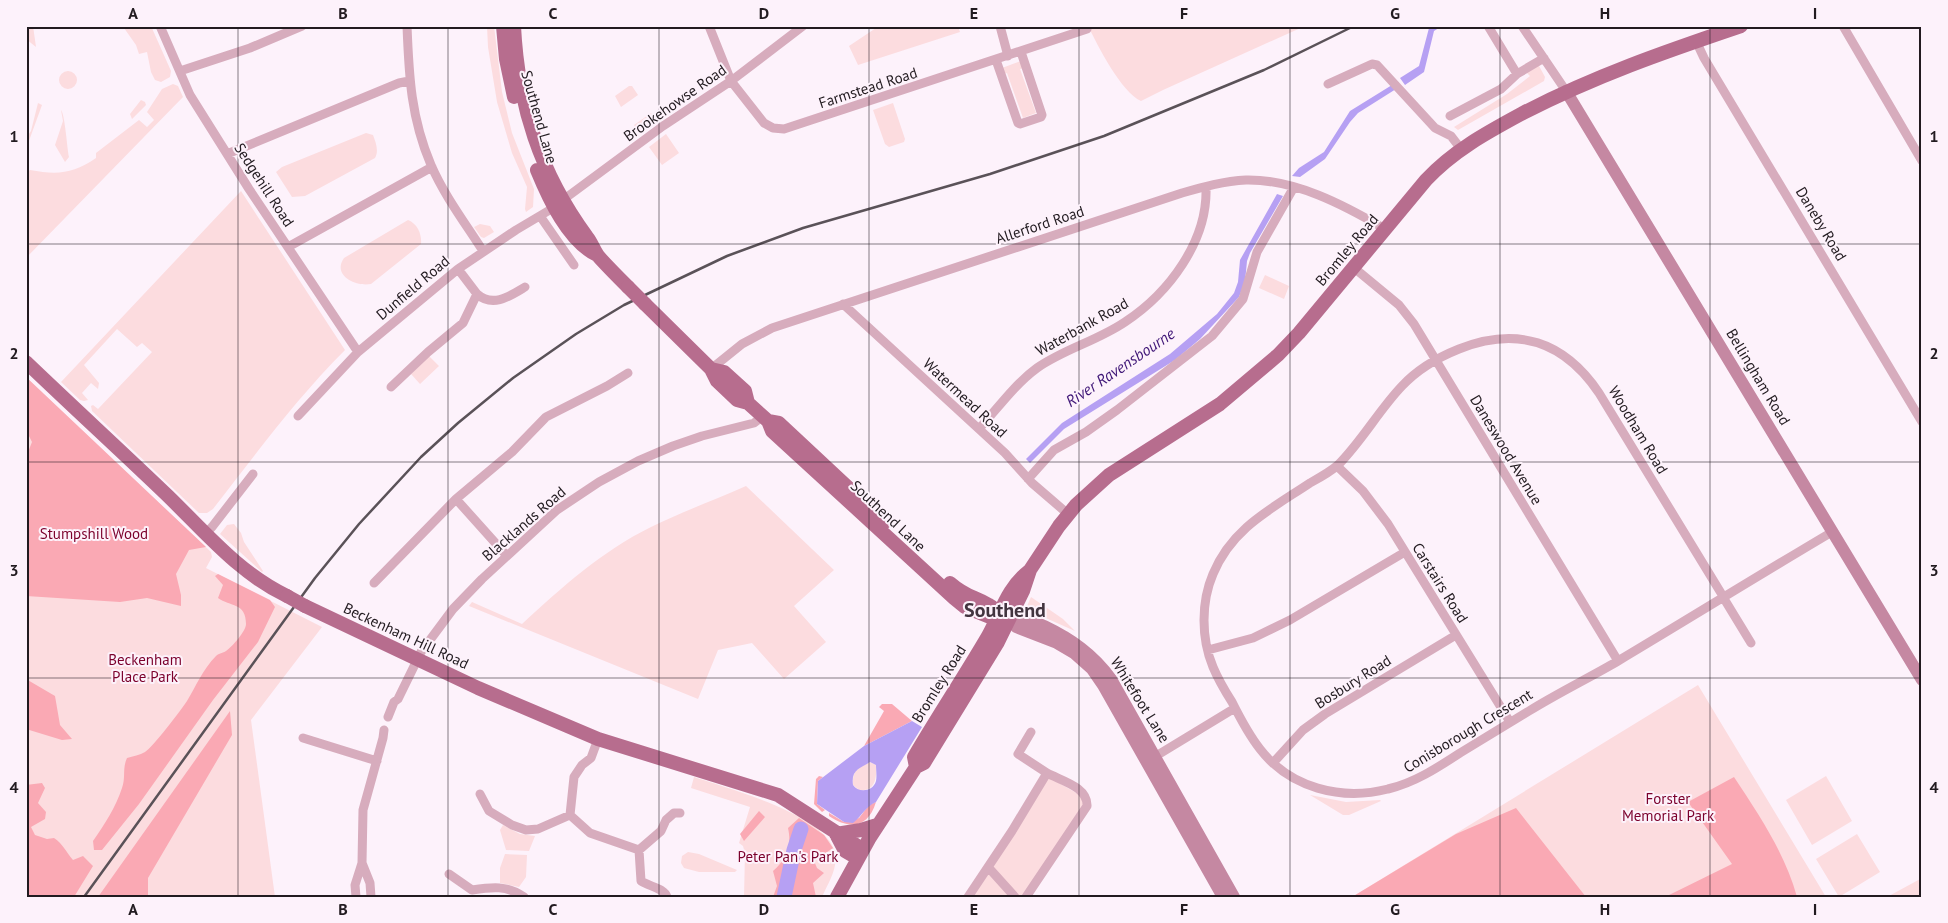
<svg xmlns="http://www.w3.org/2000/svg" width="1948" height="923" viewBox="0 0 1948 923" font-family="'PT Sans',sans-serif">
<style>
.green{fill:#fcdcdf}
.forest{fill:#faa9b4}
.water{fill:#b6a0f3;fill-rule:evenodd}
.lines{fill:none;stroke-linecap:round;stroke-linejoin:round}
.river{stroke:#b6a0f3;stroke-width:15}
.street{stroke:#d7acbd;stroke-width:9}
.secondary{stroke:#c588a2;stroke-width:12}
.primary{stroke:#b76d8e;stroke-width:14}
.rail{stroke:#5a5258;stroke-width:2.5}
.primary-bridge{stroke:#b76d8e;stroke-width:14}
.grid{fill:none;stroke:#221b20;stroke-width:1;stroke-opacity:0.55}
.labels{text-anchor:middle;stroke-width:4;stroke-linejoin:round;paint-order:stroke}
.street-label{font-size:15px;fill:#221b20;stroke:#fdf2fb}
.park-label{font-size:15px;fill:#7b002c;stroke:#fdf2fb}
.water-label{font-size:16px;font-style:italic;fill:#3f1677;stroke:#fdf2fb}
.district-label{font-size:20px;font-weight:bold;fill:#42343f;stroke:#fdf2fb}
.neatline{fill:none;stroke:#221b20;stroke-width:2}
.grid-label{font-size:16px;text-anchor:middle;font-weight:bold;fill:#221b20}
</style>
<rect width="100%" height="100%" fill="#fdf2fb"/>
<!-- green -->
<path class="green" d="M 28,26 L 33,26 L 36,47 L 26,39 Z
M 126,26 L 151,26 L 171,71 L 170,77 L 161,82 L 155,80 L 151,72 L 147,52 L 139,54 L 136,45 L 124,28 Z
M 487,26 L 494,26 L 502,92 L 512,133 L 534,189 L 533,207 L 526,212 L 525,209 L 527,187 L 512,153 L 497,102 L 488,47 Z
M 879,26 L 958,26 L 960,32 L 858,65 L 849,46 Z
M 1088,26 L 1305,26 L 1163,90 L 1141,101 C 1121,92 1098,46 1088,26 Z
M 1021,61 L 1024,68 L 1020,69 L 1036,113 L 1023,118 L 1007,73 L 1004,74 L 1002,68 Z
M 1538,64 L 1545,77 L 1544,81 L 1458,130 L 1454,127 L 1507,94 L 1530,76 L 1525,71 Z
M59 80a9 9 0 1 1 18 0a9 9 0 1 1-18 0Z
M 173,84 L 178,86 L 183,97 L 26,258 L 26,173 L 30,170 C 57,175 73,174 96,158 L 96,153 L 139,120 L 147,127 L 154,120 L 147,112 L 162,89 Z
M 629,86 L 632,86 L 638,95 L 621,107 L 615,96 Z
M 141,100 L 145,102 L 146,105 L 132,119 L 130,114 Z
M 38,103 L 42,105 L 26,149 L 26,138 L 31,131 Z
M 893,103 L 905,139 L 904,142 L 889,147 L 885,144 L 873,110 Z
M 61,110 C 65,115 67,147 69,157 L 65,162 L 55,145 L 63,121 Z
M 651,113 L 656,121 L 639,133 L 634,125 Z
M 366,133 L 373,135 C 376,143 379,151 375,158 L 305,196 L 292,197 L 276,172 L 282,167 Z
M 666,134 L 679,153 L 662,165 L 649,147 Z
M 241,191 L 345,350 C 296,399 255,455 213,509 L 207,513 L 199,513 L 92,411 L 91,406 L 93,405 L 98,409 L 152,352 L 142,343 L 137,347 L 117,329 L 84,365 L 99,383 L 98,389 L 91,383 L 82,393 L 88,400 L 84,401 L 80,400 L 61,382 Z
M 408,220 C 418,224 422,235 421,244 L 371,284 C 355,287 332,275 344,258 Z
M 480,224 L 490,226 L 494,232 L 484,238 L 481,237 L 474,227 Z
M 1265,275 L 1289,286 L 1284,299 L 1259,288 Z
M 429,356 L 439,366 L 420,384 L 411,374 Z
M 26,377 L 211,552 L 212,557 L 206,568 L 322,627 L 251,720 L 275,897 L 26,897 Z
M 746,486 L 834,570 L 794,606 L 826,642 L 784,679 L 752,643 L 718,650 L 698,699 L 469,606 L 472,602 L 522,624 C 561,588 602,551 651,527 C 682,512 714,500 746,486 Z
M 234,524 L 241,533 L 244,542 L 263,571 L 262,572 L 220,534 L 227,525 Z
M 1031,597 L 1063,619 L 1075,631 L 1030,611 L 1027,606 Z
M 1698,685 L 1826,897 L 1352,897 Z
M 870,762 L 876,765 C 877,778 875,792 859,790 L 853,785 C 852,770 858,768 870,762 Z
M 1826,776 L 1852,821 L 1812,845 L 1786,800 Z
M 694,777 C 727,788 828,815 835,853 C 838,869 828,883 822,897 L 744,897 L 745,853 L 743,846 L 739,843 L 750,807 L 691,788 Z
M 1050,778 L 1080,795 L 1084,803 L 1023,897 L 971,897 L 1047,779 Z
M 1310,795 L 1346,802 L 1380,800 L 1381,801 L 1349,815 L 1343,815 Z
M 503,825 L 520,834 L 535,836 L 529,851 L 506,850 L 500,830 Z
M 1857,834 L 1880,872 L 1839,897 L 1816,859 Z
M 688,852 L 699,854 L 737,870 L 735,872 L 699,872 L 684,868 L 681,863 L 682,856 Z
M 505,854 L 527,855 L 526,877 L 519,887 L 500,883 L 500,868 Z
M 1922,878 L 1922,897 L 1887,897 Z"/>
<!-- forest -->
<path class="forest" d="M 26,377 L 206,547 L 189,550 L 176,574 L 181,595 L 181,606 L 147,598 L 120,602 L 26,596 L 26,457 L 32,442 L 26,430 Z
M 218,574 L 270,600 L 275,607 L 258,642 L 213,700 L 139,804 L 102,850 L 94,850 L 93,841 C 104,825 116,807 122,788 C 126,777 122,769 127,758 C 133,756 140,755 145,752 C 152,748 182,709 187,701 C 196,686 203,669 216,656 C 219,653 223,653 226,651 C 233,646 246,631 246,624 C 246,602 230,607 218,598 L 223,585 L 215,576 Z
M 26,679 L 55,696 L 60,725 L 72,739 L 62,740 L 26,729 Z
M 882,704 L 892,704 L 912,721 L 864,746 L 884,711 L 879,707 Z
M 230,711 L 232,735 L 148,878 L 148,897 L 98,897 Z
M 819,776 L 823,777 L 818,781 L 817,804 L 825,810 L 822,812 L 814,804 L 816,779 Z
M 1734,777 C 1759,815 1785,853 1797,897 L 1665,897 L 1732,864 L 1688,802 Z
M 42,783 L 45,788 L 38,803 L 46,812 L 45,819 L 31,827 L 35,835 L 47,839 L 54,838 C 63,844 66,852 73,860 L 83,856 L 93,866 L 74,897 L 30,897 L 26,893 L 26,785 Z
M 876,802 C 868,828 850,830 829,816 L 829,813 L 844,822 L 859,818 L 869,805 Z
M 1516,808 L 1586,897 L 1352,897 L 1456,834 Z
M 759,811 L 765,817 L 744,841 L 740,834 Z
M 799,818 L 824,835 L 833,848 L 814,861 L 817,868 L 824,873 L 813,883 L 816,897 L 773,897 L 777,886 L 773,871 C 787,859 792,846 788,828 Z"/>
<!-- water -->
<path class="water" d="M 1431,26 L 1442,26 L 1434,31 L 1424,72 L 1405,85 L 1400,78 L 1419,66 L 1429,28 Z
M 1392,85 L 1396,89 L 1358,113 L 1350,122 L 1325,159 L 1300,177 L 1292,176 L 1299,168 L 1324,152 L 1350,111 Z
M 1277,194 L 1283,196 L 1250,253 L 1247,261 L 1245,282 L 1239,297 L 1200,339 L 1175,360 L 1064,429 L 1030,463 L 1026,459 L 1062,423 L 1170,354 L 1217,314 L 1234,293 L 1238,282 L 1240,260 Z
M 912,721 L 922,727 L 876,802 C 865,807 862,816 853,823 L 844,822 L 817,804 L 818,781 L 864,746 ZM 870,762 L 876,765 C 876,769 877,777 876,781 C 873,792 858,793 853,785 C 851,770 859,769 870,762 Z"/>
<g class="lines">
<!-- river -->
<path class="river" d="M 784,897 L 794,850 L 801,829"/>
<!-- street -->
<path class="street" d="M 160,26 L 190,95 L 249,189 L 358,352
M 407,26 C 409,77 411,118 431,165 C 444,195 465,223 483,251
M 709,26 L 731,81 L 764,123 L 773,128 L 784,129 L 1087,29
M 1000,26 L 1008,56
M 1488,26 L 1517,74
M 1522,26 L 1566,91
M 1843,26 L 1922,161
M 1696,41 L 1704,58 L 1922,422
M 996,60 L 1018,123 L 1020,124 L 1041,117 L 1042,115 L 1021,52
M 180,71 L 250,48 L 302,26
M 1328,84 L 1372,64 L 1377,65 L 1435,128 L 1451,136 L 1461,149
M 1450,116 L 1501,89 L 1517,74 L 1544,58
M 227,154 L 399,83 L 409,81
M 540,216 L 574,265
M 288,247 L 432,167
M 1353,267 L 1399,305 L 1414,324 L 1618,661
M 477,294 C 493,308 510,296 525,287
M 843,304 L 1005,453 L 1032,483 L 1068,514
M 711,369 L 742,344 L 772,328 L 1182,193 C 1203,187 1224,181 1246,180 C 1295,179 1344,205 1385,229
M 391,387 L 428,352 L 463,323 L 477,294 L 458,269
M 298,416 L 358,352 L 458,269 L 516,230 L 548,211 L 663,126 L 731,81 L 803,26
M 979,429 C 997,409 1015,384 1037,368 C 1064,349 1097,341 1125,322 C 1169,293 1208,241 1206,187
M 1337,466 L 1363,491 L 1388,524 L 1510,722
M 1028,479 L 1054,450 L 1086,432 L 1117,410 L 1212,336 L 1243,299 L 1257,252 L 1294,187
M 456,499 L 507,556
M 205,534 L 212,527 L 253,474
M 374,583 L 456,499 L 512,452 L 546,417 L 607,386 L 628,373
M 1751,643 L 1723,597 L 1721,593 L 1599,393 C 1564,341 1517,326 1459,349 C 1439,357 1417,370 1402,386 C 1379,410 1362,441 1338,465 C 1330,472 1319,478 1310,483 C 1271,509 1232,528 1213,574 C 1201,602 1201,638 1213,667 C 1218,679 1225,691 1232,702 C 1240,718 1249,735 1260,749 C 1290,788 1341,801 1388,789 C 1414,783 1437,768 1460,753 C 1483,739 1506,725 1529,711 C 1558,693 1589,678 1618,661 C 1690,618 1761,574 1832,532
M 1208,650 L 1253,638 L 1290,620 L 1405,552
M 388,717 L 394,702 L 398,699 L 421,652 L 453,609 L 482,579 L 557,510 L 599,482 L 638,461 L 673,446 L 702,436 L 754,423 L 763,416
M 1031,732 L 1018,754 L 1047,773
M 303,738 L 377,761
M 1151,759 L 1235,708
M 1273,763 L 1303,730 L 1325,714 L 1456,635
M 480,794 L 489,811 L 512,825 L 526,830 L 538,829 L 570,815
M 570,815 L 590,833 L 639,850 L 641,881 C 650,887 664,888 667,897
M 570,815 L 574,777 L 582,765 L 591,758 L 598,739
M 639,850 L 661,831 L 666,820 L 674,813 L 680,813
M 362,863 L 370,883 L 371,897
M 988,867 L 1015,897
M 449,874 L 472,890 C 492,887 507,885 524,897
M 356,897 L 355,885 L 362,863 L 363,810 L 383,738 L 384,730
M 968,897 L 1012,831 L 1047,773 C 1062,781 1088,787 1087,806 L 1026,897"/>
<!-- secondary -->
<path class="secondary" d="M 1566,91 L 1922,680
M 1223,897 L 1103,685 L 1092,669 L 1074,653 L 1057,643 L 1016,627 L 1010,617 C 1023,615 1032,621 1044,626 C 1071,639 1093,654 1111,679 L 1234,897"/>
<!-- primary -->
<path class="primary" d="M 503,26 L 506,59 L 514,97
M 514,26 C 518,105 540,173 587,237 C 592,243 594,251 599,257 C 608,267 618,277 628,287
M 537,170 C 549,199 568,241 597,255
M 645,304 L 711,369 L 717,381 L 737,400 L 748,403 L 768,421 L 772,431 L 954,598 L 965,607 L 990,617 L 998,614
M 26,362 C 73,407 121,451 168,496 C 206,533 239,573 287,596
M 711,369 L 724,372 L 745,391 L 748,403
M 768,421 L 779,423 L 885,522
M 950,583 C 966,597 973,596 989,605 C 997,609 995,613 1006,616
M 305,606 L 478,688 L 598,739 L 778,795 L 862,849
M 916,767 L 914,757 C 938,716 964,677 988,636 C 1001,613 1007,588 1029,571
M 836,834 L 861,830 L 877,825
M 836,834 L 845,851 L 857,858
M 837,897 L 869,839 L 916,767 L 924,763 L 998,642 L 1023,591 L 1030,570 L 1059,526 L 1076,505 L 1109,475 L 1220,404 L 1278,355 L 1299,333 L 1426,180 C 1454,150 1488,132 1523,113 C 1595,76 1664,52 1741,26"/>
<!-- rail -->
<path class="rail" d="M 84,897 L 315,578 L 359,524 L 421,457 L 458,423 L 513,378 L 576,334 L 624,305 L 727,256 L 803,228 L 990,174 L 1104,136 L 1264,70 L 1354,26"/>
<!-- primary-bridge -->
<path class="primary-bridge" d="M 628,287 L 645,304
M 287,596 L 305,606"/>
</g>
<!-- grid -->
<path class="grid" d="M 238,26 L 238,897M 448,26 L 448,897M 659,26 L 659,897M 869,26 L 869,897M 1079,26 L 1079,897M 1290,26 L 1290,897M 1500,26 L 1500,897M 1710,26 L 1710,897M 26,244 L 1922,244M 26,462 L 1922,462M 26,678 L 1922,678"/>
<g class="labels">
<!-- street labels -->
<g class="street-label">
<text transform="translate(868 88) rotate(-18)" y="5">Farmstead Road</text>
<text transform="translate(675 103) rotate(-35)" y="5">Brookehowse Road</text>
<text transform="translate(539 117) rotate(74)" y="5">Southend Lane</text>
<text transform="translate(264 185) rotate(57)" y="5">Sedgehill Road</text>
<text transform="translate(1821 224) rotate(59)" y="5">Daneby Road</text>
<text transform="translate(1040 225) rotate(-18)" y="5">Allerford Road</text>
<text transform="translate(1347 250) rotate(-50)" y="5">Bromley Road</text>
<text transform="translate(413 288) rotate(-40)" y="5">Dunfield Road</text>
<text transform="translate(1082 327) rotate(-29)" y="5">Waterbank Road</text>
<text transform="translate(1758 377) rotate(59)" y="5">Bellingham Road</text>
<text transform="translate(965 398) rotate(43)" y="5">Watermead Road</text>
<text transform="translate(1638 430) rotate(59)" y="5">Woodham Road</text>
<text transform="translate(1506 450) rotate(59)" y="5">Daneswood Avenue</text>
<text transform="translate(888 516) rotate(43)" y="5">Southend Lane</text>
<text transform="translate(524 524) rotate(-41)" y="5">Blacklands Road</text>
<text transform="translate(1440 583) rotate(58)" y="5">Carstairs Road</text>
<text transform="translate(406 636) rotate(25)" y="5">Beckenham Hill Road</text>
<text transform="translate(1353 682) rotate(-32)" y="5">Bosbury Road</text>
<text transform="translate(939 684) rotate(-58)" y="5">Bromley Road</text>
<text transform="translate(1140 700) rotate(58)" y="5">Whitefoot Lane</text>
<text transform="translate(1468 731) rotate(-31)" y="5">Conisborough Crescent</text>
</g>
<!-- park labels -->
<g class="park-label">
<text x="94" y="539">Stumpshill Wood</text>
<text x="145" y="665">Beckenham<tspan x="145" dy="17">Place Park</tspan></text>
<text x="1668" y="804">Forster<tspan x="1668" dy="17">Memorial Park</tspan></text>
<text x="788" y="862">Peter Pan's Park</text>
</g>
<!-- water labels -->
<g class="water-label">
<text transform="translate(1120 367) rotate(-34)" y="6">River Ravensbourne</text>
</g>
<!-- district labels -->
<g class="district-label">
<text x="1005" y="617">Southend</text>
</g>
</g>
<!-- border -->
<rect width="1948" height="923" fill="none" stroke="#fdf2fb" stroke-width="55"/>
<rect x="28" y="28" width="1892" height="868" class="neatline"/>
<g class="grid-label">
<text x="133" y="19">A</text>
<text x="343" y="19">B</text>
<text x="553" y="19">C</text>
<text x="764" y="19">D</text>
<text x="974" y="19">E</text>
<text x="1184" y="19">F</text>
<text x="1395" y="19">G</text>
<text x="1605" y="19">H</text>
<text x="1815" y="19">I</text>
<text x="14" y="142">1</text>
<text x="1934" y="142">1</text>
<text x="14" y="359">2</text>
<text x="1934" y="359">2</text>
<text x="14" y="576">3</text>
<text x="1934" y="576">3</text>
<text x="14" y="793">4</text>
<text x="1934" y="793">4</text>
<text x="133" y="915">A</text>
<text x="343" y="915">B</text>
<text x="553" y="915">C</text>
<text x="764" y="915">D</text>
<text x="974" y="915">E</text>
<text x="1184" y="915">F</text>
<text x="1395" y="915">G</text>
<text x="1605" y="915">H</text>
<text x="1815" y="915">I</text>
</g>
</svg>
